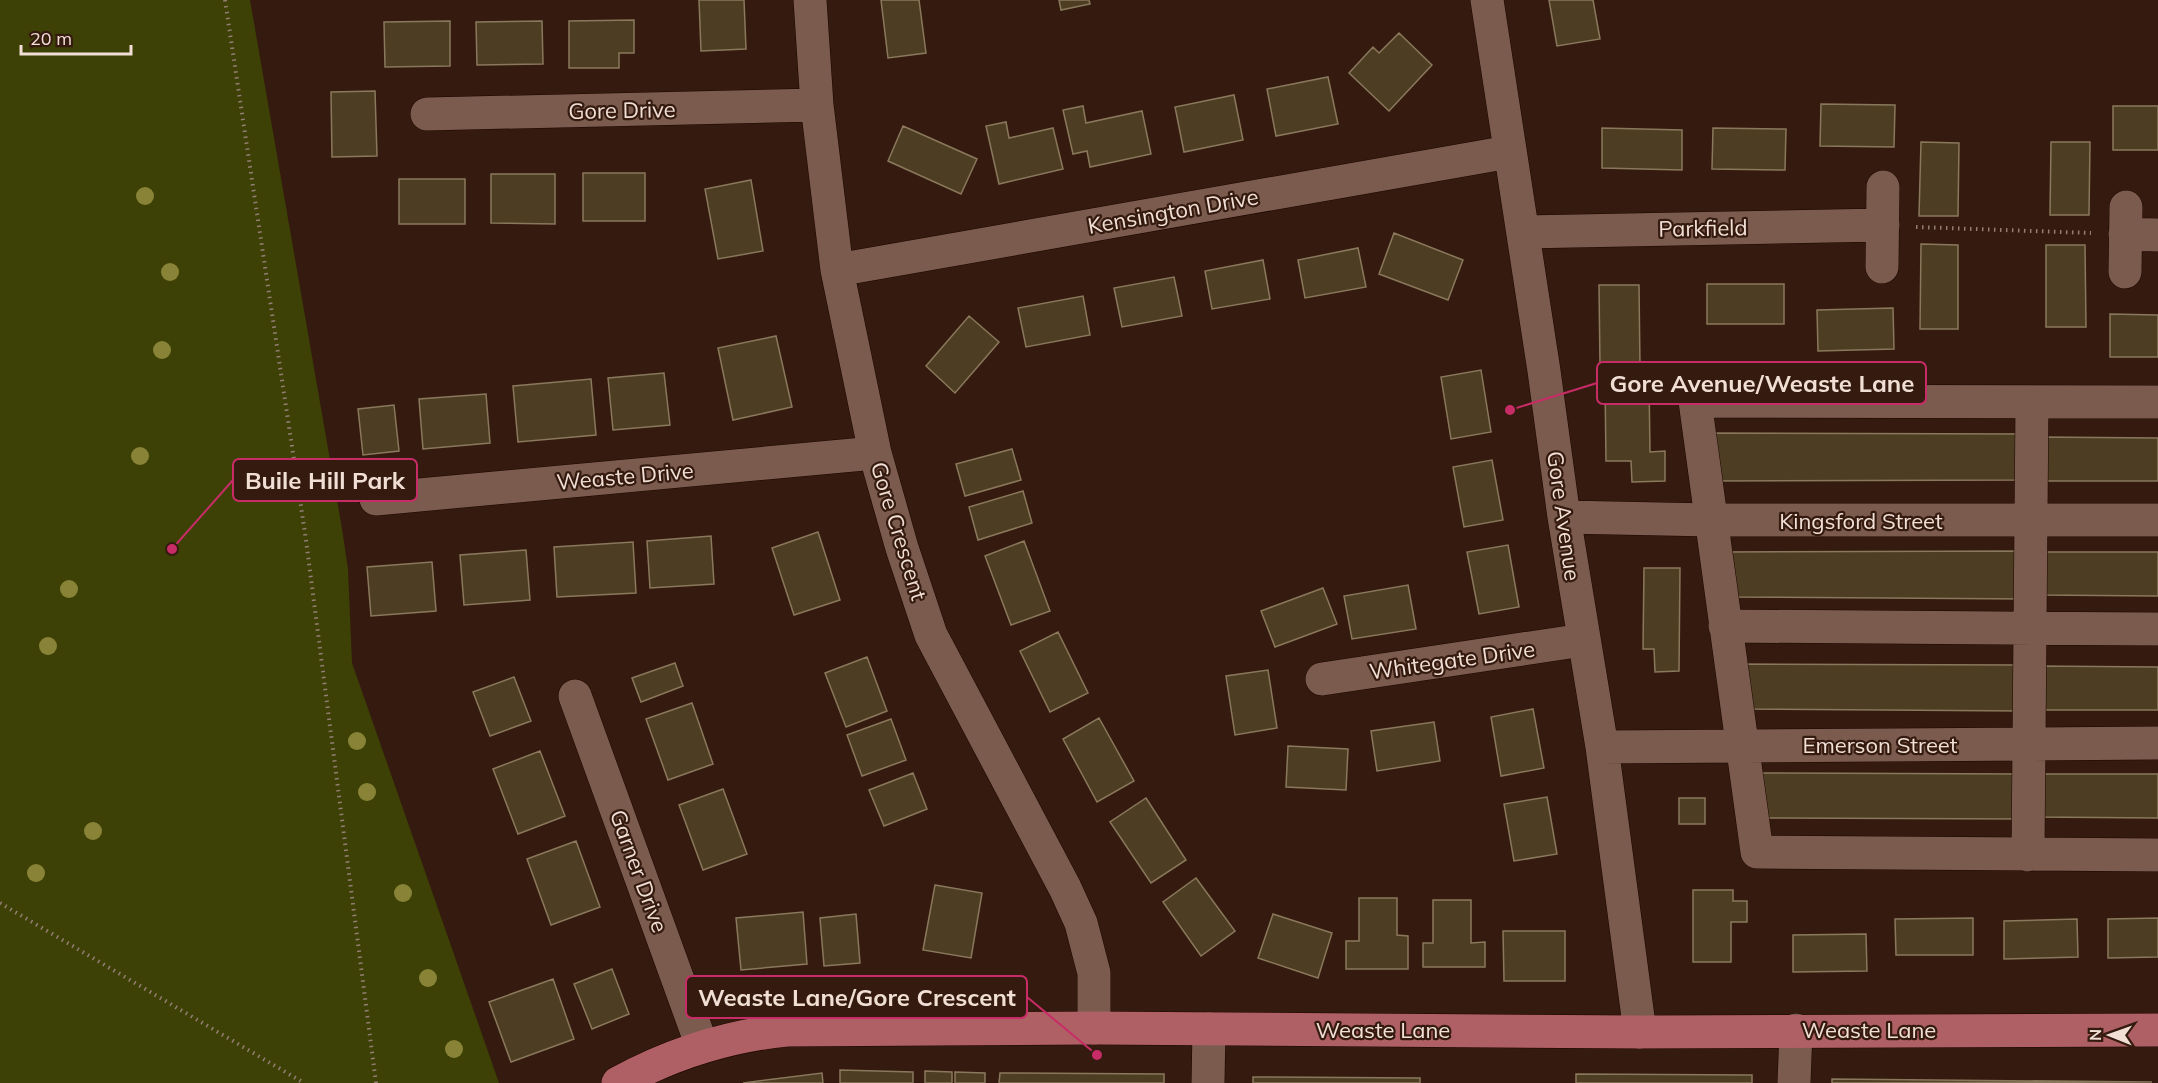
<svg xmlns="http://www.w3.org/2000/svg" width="2158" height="1083" viewBox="0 0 2158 1083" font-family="Mulish,sans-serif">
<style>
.green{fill:#3d4105}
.building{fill:#4d3e23;stroke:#8a785c;stroke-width:1.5}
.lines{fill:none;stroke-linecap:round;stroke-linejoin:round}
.minor-casing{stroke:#1c0500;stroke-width:34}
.major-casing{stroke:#1c0500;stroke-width:34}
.path{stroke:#947e74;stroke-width:4;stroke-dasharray:1.5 4.5;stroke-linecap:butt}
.minor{stroke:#7a5b4d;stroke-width:33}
.major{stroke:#af6064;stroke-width:33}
.tree{fill:#888337}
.labels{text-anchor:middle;stroke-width:4.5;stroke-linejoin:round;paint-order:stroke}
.street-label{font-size:22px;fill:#f1dfd6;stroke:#351b0f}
.leader{fill:none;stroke:#c72c67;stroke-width:2}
.callout-dot{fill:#c72c67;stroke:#351b0f;stroke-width:2}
.callout{fill:#351b0f;stroke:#c72c67;stroke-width:2}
.callout-label{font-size:24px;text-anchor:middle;font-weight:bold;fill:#f1dfd6}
</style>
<rect width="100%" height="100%" fill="#351b0f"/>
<!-- green -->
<path class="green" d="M 0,0 L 250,0 L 342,529 L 348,569 L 352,663 L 499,1083 L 0,1083 Z"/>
<!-- building -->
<path class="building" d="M 699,0 L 744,0 L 746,49 L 701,51 Z
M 881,0 L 919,0 L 926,53 L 888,58 Z
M 1059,0 L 1089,0 L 1090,4 L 1061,10 Z
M 1549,0 L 1593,0 L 1600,39 L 1557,46 Z
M 634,20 L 634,53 L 619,53 L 619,68 L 569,68 L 569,21 Z
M 450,21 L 450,66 L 385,67 L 384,22 Z
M 542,21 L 543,64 L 477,65 L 476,22 Z
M 1399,33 L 1432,65 L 1389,111 L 1349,73 L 1373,47 L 1379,53 Z
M 1328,77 L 1338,124 L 1276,136 L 1267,89 Z
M 375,91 L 377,156 L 332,157 L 331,92 Z
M 1234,95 L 1243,140 L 1184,152 L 1175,107 Z
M 1821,104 L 1895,105 L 1894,147 L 1820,146 Z
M 1083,106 L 1086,123 L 1142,111 L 1151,154 L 1090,167 L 1087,151 L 1073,154 L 1063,110 Z
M 2113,106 L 2158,106 L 2158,150 L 2113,150 Z
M 1006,122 L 1009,138 L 1053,128 L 1063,169 L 999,184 L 986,126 Z
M 903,126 L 977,159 L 961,194 L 888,161 Z
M 1602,128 L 1682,130 L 1682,170 L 1602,168 Z
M 1713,128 L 1786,129 L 1785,170 L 1712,169 Z
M 1921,142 L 1959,143 L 1958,216 L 1919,216 Z
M 2051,142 L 2090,142 L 2089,215 L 2050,215 Z
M 583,173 L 645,173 L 645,221 L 583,221 Z
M 491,174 L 555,174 L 555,224 L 491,223 Z
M 399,179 L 465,179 L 465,224 L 399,224 Z
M 751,180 L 763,251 L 718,259 L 705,189 Z
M 1394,233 L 1463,260 L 1448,300 L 1379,274 Z
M 1921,244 L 1958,245 L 1958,329 L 1920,329 Z
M 2046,245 L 2085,245 L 2086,327 L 2046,327 Z
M 1358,248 L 1366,287 L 1305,298 L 1298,260 Z
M 1263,260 L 1270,299 L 1212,309 L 1205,271 Z
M 1174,277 L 1182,316 L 1122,327 L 1114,288 Z
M 1707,284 L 1784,284 L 1784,324 L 1707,324 Z
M 1599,285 L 1639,285 L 1640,367 L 1600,367 Z
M 1083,296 L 1090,335 L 1026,347 L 1018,308 Z
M 1893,308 L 1894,349 L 1818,351 L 1817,310 Z
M 2110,314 L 2158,315 L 2158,357 L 2110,357 Z
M 969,316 L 999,342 L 955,393 L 926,366 Z
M 776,336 L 792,407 L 733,420 L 718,348 Z
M 1481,370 L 1491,432 L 1451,439 L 1441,377 Z
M 664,373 L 670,425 L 613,430 L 608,378 Z
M 591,379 L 596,435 L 518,442 L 513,386 Z
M 1649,382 L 1650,452 L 1665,451 L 1665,481 L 1632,482 L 1631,461 L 1606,461 L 1605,383 Z
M 486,394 L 490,443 L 423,449 L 419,399 Z
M 394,405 L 399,451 L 363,455 L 358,409 Z
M 1703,433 L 2027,434 L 2025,480 L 1708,481 Z
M 2038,437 L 2158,438 L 2158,481 L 2038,481 Z
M 1012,449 L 1021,480 L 965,496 L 956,464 Z
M 1492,460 L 1503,520 L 1464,527 L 1453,467 Z
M 1023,491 L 1032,523 L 978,540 L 969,507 Z
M 818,532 L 840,600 L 794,615 L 772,548 Z
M 711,536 L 714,584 L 650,588 L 647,541 Z
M 1024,541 L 1050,611 L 1011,625 L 985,556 Z
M 633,542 L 636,593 L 557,597 L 554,547 Z
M 1508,545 L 1519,607 L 1479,614 L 1467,552 Z
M 526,550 L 530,600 L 464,605 L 460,555 Z
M 2025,551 L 2026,599 L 1726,597 L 1719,552 Z
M 2039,552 L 2158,552 L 2158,596 L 2039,595 Z
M 432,562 L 436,611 L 371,616 L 367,567 Z
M 1644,568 L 1680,568 L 1679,671 L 1655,672 L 1654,649 L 1643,649 Z
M 1408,585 L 1416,629 L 1352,639 L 1344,596 Z
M 1323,588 L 1337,624 L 1275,647 L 1261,611 Z
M 1058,632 L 1088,693 L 1050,712 L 1020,651 Z
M 867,657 L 887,711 L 846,727 L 825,673 Z
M 675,663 L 683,686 L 641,702 L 632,678 Z
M 1737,664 L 2023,665 L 2023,711 L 1744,709 Z
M 2035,666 L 2158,667 L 2158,710 L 2035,710 Z
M 1268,670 L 1277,728 L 1235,735 L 1226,676 Z
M 514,677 L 531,721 L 490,736 L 473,692 Z
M 692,703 L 713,764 L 668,780 L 646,719 Z
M 1533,709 L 1544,768 L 1501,776 L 1491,717 Z
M 1099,718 L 1134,781 L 1097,802 L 1063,739 Z
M 891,719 L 906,760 L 862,776 L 847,735 Z
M 1434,722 L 1440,761 L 1377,771 L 1371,731 Z
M 1288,746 L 1348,749 L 1346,790 L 1286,787 Z
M 540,751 L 565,816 L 518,834 L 493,769 Z
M 913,773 L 927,809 L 884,826 L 869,790 Z
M 1758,773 L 2023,774 L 2022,819 L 1758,818 Z
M 2035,774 L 2158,774 L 2158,818 L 2035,817 Z
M 723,789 L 747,854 L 703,870 L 679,805 Z
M 1547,797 L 1557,854 L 1514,861 L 1504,804 Z
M 1146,798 L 1186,860 L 1151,883 L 1110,822 Z
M 1679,798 L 1705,798 L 1705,824 L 1679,824 Z
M 576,841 L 600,907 L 551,925 L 527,859 Z
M 1196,878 L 1235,931 L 1201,956 L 1163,902 Z
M 935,885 L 982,893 L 971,958 L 923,950 Z
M 1693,890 L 1733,890 L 1733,901 L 1747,901 L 1747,922 L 1731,922 L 1731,962 L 1693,962 Z
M 1359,898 L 1397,898 L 1397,935 L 1408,936 L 1408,969 L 1346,969 L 1346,941 L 1359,941 Z
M 1433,900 L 1471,900 L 1471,943 L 1485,942 L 1485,967 L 1423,967 L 1423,943 L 1433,943 Z
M 803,912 L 807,964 L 741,970 L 736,918 Z
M 856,914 L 860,963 L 824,966 L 820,918 Z
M 1273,914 L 1332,933 L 1318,978 L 1258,958 Z
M 1973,918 L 1973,955 L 1896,955 L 1895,919 Z
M 2158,918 L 2158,957 L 2108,958 L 2108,919 Z
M 2077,919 L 2078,957 L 2004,959 L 2004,921 Z
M 1503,931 L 1565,931 L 1565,981 L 1504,981 Z
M 1866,934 L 1867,971 L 1793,972 L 1793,935 Z
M 612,969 L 629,1014 L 592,1029 L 574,984 Z
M 553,979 L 574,1039 L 511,1062 L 489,1002 Z
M 840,1070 L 913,1072 L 913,1083 L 840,1083 Z
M 925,1071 L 952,1072 L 952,1083 L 925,1083 Z
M 955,1072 L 985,1073 L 985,1083 L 955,1083 Z
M 822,1073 L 823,1083 L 743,1083 Z
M 1000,1073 L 1164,1074 L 1164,1083 L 999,1083 Z
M 1576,1074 L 1752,1075 L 1752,1083 L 1576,1083 Z
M 1253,1077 L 1420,1078 L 1420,1083 L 1253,1083 Z
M 1832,1079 L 2152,1082 L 1832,1083 Z"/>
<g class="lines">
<defs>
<path id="minor" d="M 810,0 L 817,105 L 837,270 L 875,453 L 902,548 L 931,635 L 1065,888 L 1081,923 L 1094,973 L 1094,1028
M 1487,0 L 1544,371 L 1564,517 L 1602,747 L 1640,1032
M 427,114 L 817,105
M 1523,232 L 1883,225
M 2125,234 L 2158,235
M 1882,267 L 1883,187
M 837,270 L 1509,152
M 2125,272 L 2126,207
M 2158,402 L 1695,401 L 1757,852 L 2158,855
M 376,499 L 875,453
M 1564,517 L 1711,520 L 2158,520
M 1725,626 L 2158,629
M 1322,679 L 1583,640
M 575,696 L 702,1046
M 1602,747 L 2158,743
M 2028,855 L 2032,403
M 1208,1083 L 1209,1029
M 1794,1083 L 1796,1030"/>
<path id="major" d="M 618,1083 C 671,1054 727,1036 787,1030 L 1094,1028 L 1640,1032 L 2158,1030"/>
</defs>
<!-- minor casing -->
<use href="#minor" class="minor-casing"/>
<!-- major casing -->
<use href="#major" class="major-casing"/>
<!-- path -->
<path class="path" d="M 225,0 L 306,540 L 376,1083
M 1916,227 L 2091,233
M 0,903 L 304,1083"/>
<!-- minor -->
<use href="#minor" class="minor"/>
<!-- major -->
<use href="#major" class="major"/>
</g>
<!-- trees -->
<g class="tree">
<circle cx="145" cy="196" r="9"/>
<circle cx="170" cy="272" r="9"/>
<circle cx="162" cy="350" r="9"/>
<circle cx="140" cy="456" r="9"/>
<circle cx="69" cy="589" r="9"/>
<circle cx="48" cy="646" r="9"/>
<circle cx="357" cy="741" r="9"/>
<circle cx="367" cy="792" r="9"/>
<circle cx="93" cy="831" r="9"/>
<circle cx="36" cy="873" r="9"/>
<circle cx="403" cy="893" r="9"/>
<circle cx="428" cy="978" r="9"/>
<circle cx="454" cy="1049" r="9"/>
</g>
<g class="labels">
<!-- street labels -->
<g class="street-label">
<text transform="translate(622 110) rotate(-1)" y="8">Gore Drive</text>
<text transform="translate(1173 211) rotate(-10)" y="8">Kensington Drive</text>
<text transform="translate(1703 228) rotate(-1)" y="8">Parkfield</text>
<text transform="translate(625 476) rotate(-5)" y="8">Weaste Drive</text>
<text transform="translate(1564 516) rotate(82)" y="8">Gore Avenue</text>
<text x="1861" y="529">Kingsford Street</text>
<text transform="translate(899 531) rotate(73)" y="8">Gore Crescent</text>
<text transform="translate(1452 660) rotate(-8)" y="8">Whitegate Drive</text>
<text x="1880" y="753">Emerson Street</text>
<text transform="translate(639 871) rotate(70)" y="8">Garner Drive</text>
<text x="1383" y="1038">Weaste Lane</text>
<text x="1869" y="1038">Weaste Lane</text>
</g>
</g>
<!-- callouts -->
<path class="leader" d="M1510 410L1597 383M172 549L233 480M1097 1055L1027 997"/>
<g class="callout-dot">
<circle cx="1510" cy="410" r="6"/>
<circle cx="172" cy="549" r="6"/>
<circle cx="1097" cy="1055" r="6"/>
</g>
<g class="callout">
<rect x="1597" y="362" width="329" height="42" rx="6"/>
<rect x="233" y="459" width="184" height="42" rx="6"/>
<rect x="686" y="976" width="341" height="42" rx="6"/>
</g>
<g class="callout-label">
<text x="1762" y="392">Gore Avenue/Weaste Lane</text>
<text x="325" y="489">Buile Hill Park</text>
<text x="857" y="1006">Weaste Lane/Gore Crescent</text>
</g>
<!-- north arrow -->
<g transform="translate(2110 1035) rotate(271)" stroke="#351b0f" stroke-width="4.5" paint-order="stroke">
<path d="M0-4.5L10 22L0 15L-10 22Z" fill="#f1dfd6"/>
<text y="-9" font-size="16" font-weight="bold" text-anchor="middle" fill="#f1dfd6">N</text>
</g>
<!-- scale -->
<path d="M21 45v9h110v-9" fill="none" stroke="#f1dfd6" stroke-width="3"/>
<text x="30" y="45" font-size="18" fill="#f1dfd6" stroke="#351b0f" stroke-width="4.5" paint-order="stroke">20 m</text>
</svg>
